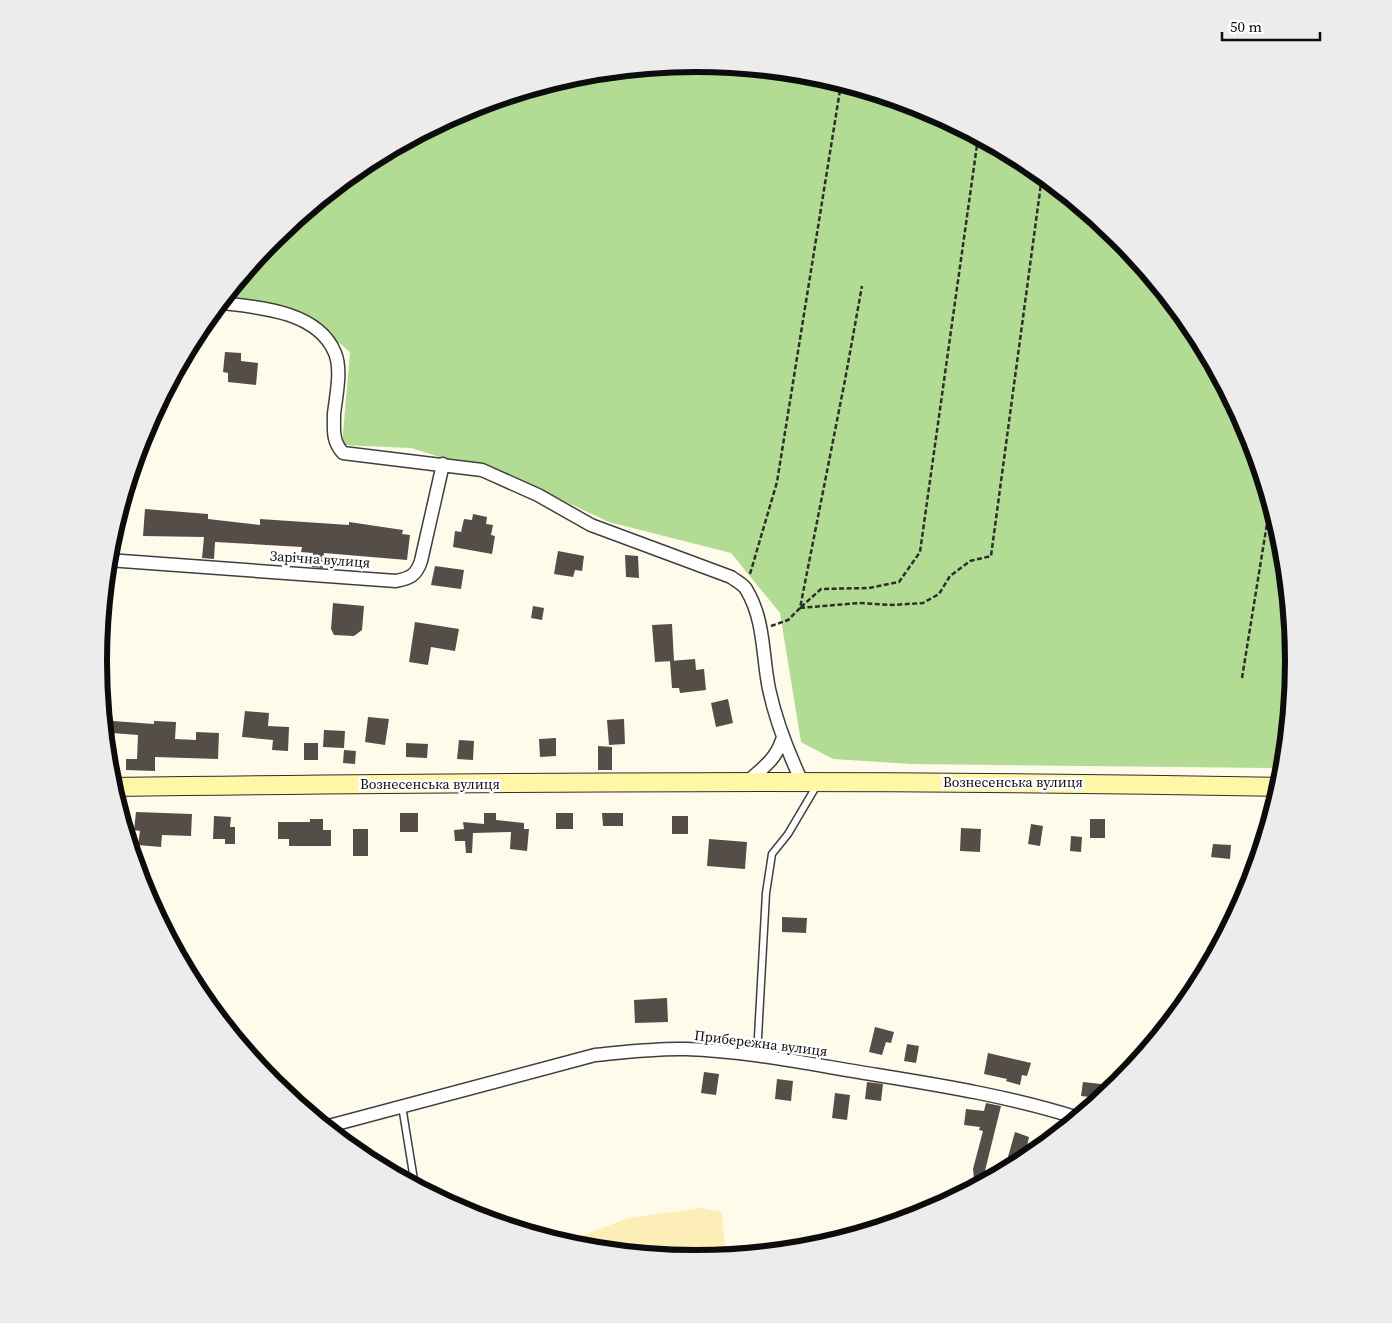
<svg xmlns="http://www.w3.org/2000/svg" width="1392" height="1323" viewBox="0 0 1392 1323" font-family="'Source Serif 4',serif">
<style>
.forest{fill:#b2db93}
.sand{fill:#fceeb6}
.building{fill:#554d48}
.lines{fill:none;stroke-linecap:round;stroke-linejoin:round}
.service-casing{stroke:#3f3f3f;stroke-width:9}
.minor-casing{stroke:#3f3f3f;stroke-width:15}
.secondary-casing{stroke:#2e2e2e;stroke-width:20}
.path{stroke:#2e2e2e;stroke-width:2.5;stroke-dasharray:5 2.5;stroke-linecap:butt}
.service{stroke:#fff;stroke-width:6}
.minor{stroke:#fff;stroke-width:12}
.secondary{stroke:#fff7a6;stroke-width:18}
.labels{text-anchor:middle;stroke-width:5;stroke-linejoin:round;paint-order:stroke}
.street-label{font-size:14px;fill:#0c0c0c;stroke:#fff}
.rim{fill:none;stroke:#0c0c0c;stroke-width:6}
</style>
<rect width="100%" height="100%" fill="#fffbeb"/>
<!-- forest -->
<path class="forest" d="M 696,64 L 813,75 L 925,109 L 1028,165 L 1119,239 L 1193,330 L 1248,433 L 1282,545 L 1294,662 L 1283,768 L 911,764 L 833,759 L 801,742 L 780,613 L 731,553 L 609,522 L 532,486 L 411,448 L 342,445 L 350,352 L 325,331 L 228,295 L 274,239 L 364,164 L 468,109 L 580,75 Z"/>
<!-- sand -->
<path class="sand" d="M 702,1208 L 721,1212 L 727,1256 L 696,1259 L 579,1248 L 563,1243 L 628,1218 Z"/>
<!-- building -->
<path class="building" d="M 225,352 L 241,353 L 241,361 L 258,363 L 256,385 L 228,382 L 228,373 L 223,372 Z
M 145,509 L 208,514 L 208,519 L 260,525 L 260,519 L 349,525 L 349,522 L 403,530 L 402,534 L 410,535 L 407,560 L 324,553 L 323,568 L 312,567 L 313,553 L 301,552 L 302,547 L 215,542 L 214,559 L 202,558 L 204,537 L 143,536 Z
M 473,514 L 487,517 L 486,524 L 493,525 L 491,535 L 495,536 L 492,554 L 453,547 L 455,531 L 461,532 L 464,519 L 472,520 Z
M 558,551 L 584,556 L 582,571 L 575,570 L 573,577 L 554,574 Z
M 625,555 L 638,556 L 639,578 L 626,577 Z
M 435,566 L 464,570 L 461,589 L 431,585 Z
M 333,603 L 364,606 L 362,630 L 354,636 L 334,635 L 331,629 Z
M 533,606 L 544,608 L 542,620 L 531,618 Z
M 415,622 L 459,629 L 455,651 L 431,647 L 428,665 L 409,662 Z
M 672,624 L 674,661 L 655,662 L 652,625 Z
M 695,659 L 696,670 L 704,669 L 706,690 L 680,693 L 679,688 L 672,688 L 670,661 Z
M 728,699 L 733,723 L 716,727 L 711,703 Z
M 245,711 L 269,713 L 268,726 L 289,727 L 288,751 L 272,750 L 273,740 L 242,737 Z
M 368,717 L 389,719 L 385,745 L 365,742 Z
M 624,719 L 625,744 L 609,745 L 607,720 Z
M 113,721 L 154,724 L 154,721 L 176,722 L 175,739 L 196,740 L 196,732 L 219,733 L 218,759 L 155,757 L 155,771 L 126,770 L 126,759 L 137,759 L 138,735 L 112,733 Z
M 324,730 L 345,731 L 344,748 L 323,747 Z
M 556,738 L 556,756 L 540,757 L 539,739 Z
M 459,740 L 474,741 L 473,760 L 457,759 Z
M 304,743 L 318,743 L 318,760 L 304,760 Z
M 406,743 L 428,744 L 427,758 L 406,757 Z
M 598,746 L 612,747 L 612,770 L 598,770 Z
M 344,750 L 356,751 L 355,764 L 343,763 Z
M 136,812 L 192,814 L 191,836 L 162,835 L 161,847 L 138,845 L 140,831 L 134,830 Z
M 400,813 L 418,813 L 418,832 L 400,832 Z
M 484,813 L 496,813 L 496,820 L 524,823 L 524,829 L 529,829 L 527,851 L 510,849 L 511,832 L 473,833 L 472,853 L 466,853 L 465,841 L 455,841 L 454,830 L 464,829 L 463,822 L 484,824 Z
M 556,813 L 573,813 L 573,829 L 556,829 Z
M 602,813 L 623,813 L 623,826 L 603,826 Z
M 214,816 L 231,817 L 230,827 L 235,827 L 235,844 L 225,844 L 225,839 L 213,839 Z
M 672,816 L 688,816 L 688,834 L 672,834 Z
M 310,819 L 323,819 L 323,830 L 331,830 L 331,846 L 289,846 L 289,839 L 278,839 L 278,822 L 310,822 Z
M 1090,819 L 1105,819 L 1105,838 L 1090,838 Z
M 1031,824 L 1043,826 L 1040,846 L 1028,844 Z
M 961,828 L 981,829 L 980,852 L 960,851 Z
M 353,829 L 368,829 L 368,856 L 353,856 Z
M 1071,836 L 1082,837 L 1081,852 L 1070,851 Z
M 709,839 L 747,842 L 745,869 L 707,866 Z
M 1213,844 L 1231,845 L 1230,859 L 1211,857 Z
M 782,917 L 807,918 L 806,933 L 782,932 Z
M 667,998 L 668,1022 L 635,1023 L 634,1000 Z
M 875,1027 L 894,1032 L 891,1043 L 886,1042 L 882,1055 L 869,1052 Z
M 907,1044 L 919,1046 L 916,1063 L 904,1061 Z
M 988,1053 L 1031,1063 L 1027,1076 L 1022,1075 L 1020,1085 L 1006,1081 L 1007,1079 L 984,1074 Z
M 704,1072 L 719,1074 L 716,1095 L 701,1093 Z
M 777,1079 L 793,1081 L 791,1101 L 775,1099 Z
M 867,1082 L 883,1084 L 881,1101 L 865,1099 Z
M 1083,1082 L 1101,1084 L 1099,1098 L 1081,1096 Z
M 835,1093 L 850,1095 L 847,1120 L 832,1118 Z
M 986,1103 L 1001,1106 L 982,1183 L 974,1179 L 973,1169 L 983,1131 L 979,1130 L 980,1127 L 964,1125 L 966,1109 L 984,1111 Z
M 1015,1132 L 1029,1137 L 1024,1161 L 1004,1171 Z"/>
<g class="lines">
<defs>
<path id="service" d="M 757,1055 L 766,893 L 772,854 L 788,834 L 817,785
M 402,1106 L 415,1186"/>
<path id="minor" d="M 221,303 C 258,307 318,311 335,353 C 342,370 336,396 334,414 C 334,430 332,441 343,453 L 482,470 L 538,495 L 591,525 L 731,577 C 736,581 743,584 746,589 C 765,620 762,655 769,689 C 776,722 788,752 802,782
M 108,560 L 396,581 C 410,578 416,576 421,561 L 443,464
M 747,782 C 762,769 776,759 782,740
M 325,1127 L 595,1055 C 625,1052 655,1048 686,1049 C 750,1051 814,1065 877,1075 C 945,1086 1012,1097 1078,1118"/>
<path id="secondary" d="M 112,787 C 501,782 891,779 1280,787"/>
</defs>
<!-- service casing -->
<use href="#service" class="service-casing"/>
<!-- minor casing -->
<use href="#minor" class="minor-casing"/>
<!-- secondary casing -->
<use href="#secondary" class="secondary-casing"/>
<!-- path -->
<path class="path" d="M 750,574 L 777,482 L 841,84
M 801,607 L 821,589 L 869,588 L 899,582 L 920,552 L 978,138
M 800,608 L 859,603 L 892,605 L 923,603 L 939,594 L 950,576 L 970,561 L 991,556 L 1042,176
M 771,626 L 788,620 L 800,608 L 845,380 L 862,286
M 1242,678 L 1270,505"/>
<!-- service -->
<use href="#service" class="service"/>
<!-- minor -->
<use href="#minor" class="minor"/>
<!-- secondary -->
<use href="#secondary" class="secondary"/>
</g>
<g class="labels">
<!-- street labels -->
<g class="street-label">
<text transform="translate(320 559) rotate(4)" y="5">Зарічна вулиця</text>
<text x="1013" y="787">Вознесенська вулиця</text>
<text x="430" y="789">Вознесенська вулиця</text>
<text transform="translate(761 1043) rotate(7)" y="5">Прибережна вулиця</text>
</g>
</g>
<!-- crop -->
<path d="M0 0H1392V1323H0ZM107 661a589 589 0 1 1 1178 0a589 589 0 1 1-1178 0Z" fill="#ececec" fill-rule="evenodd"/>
<path class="rim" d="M107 661a589 589 0 1 1 1178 0a589 589 0 1 1-1178 0Z"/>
<!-- scale -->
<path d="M1222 32v8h98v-8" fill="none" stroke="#0c0c0c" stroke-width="2.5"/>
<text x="1230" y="32" font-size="15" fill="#0c0c0c" stroke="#ffffff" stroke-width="4" paint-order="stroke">50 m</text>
</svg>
